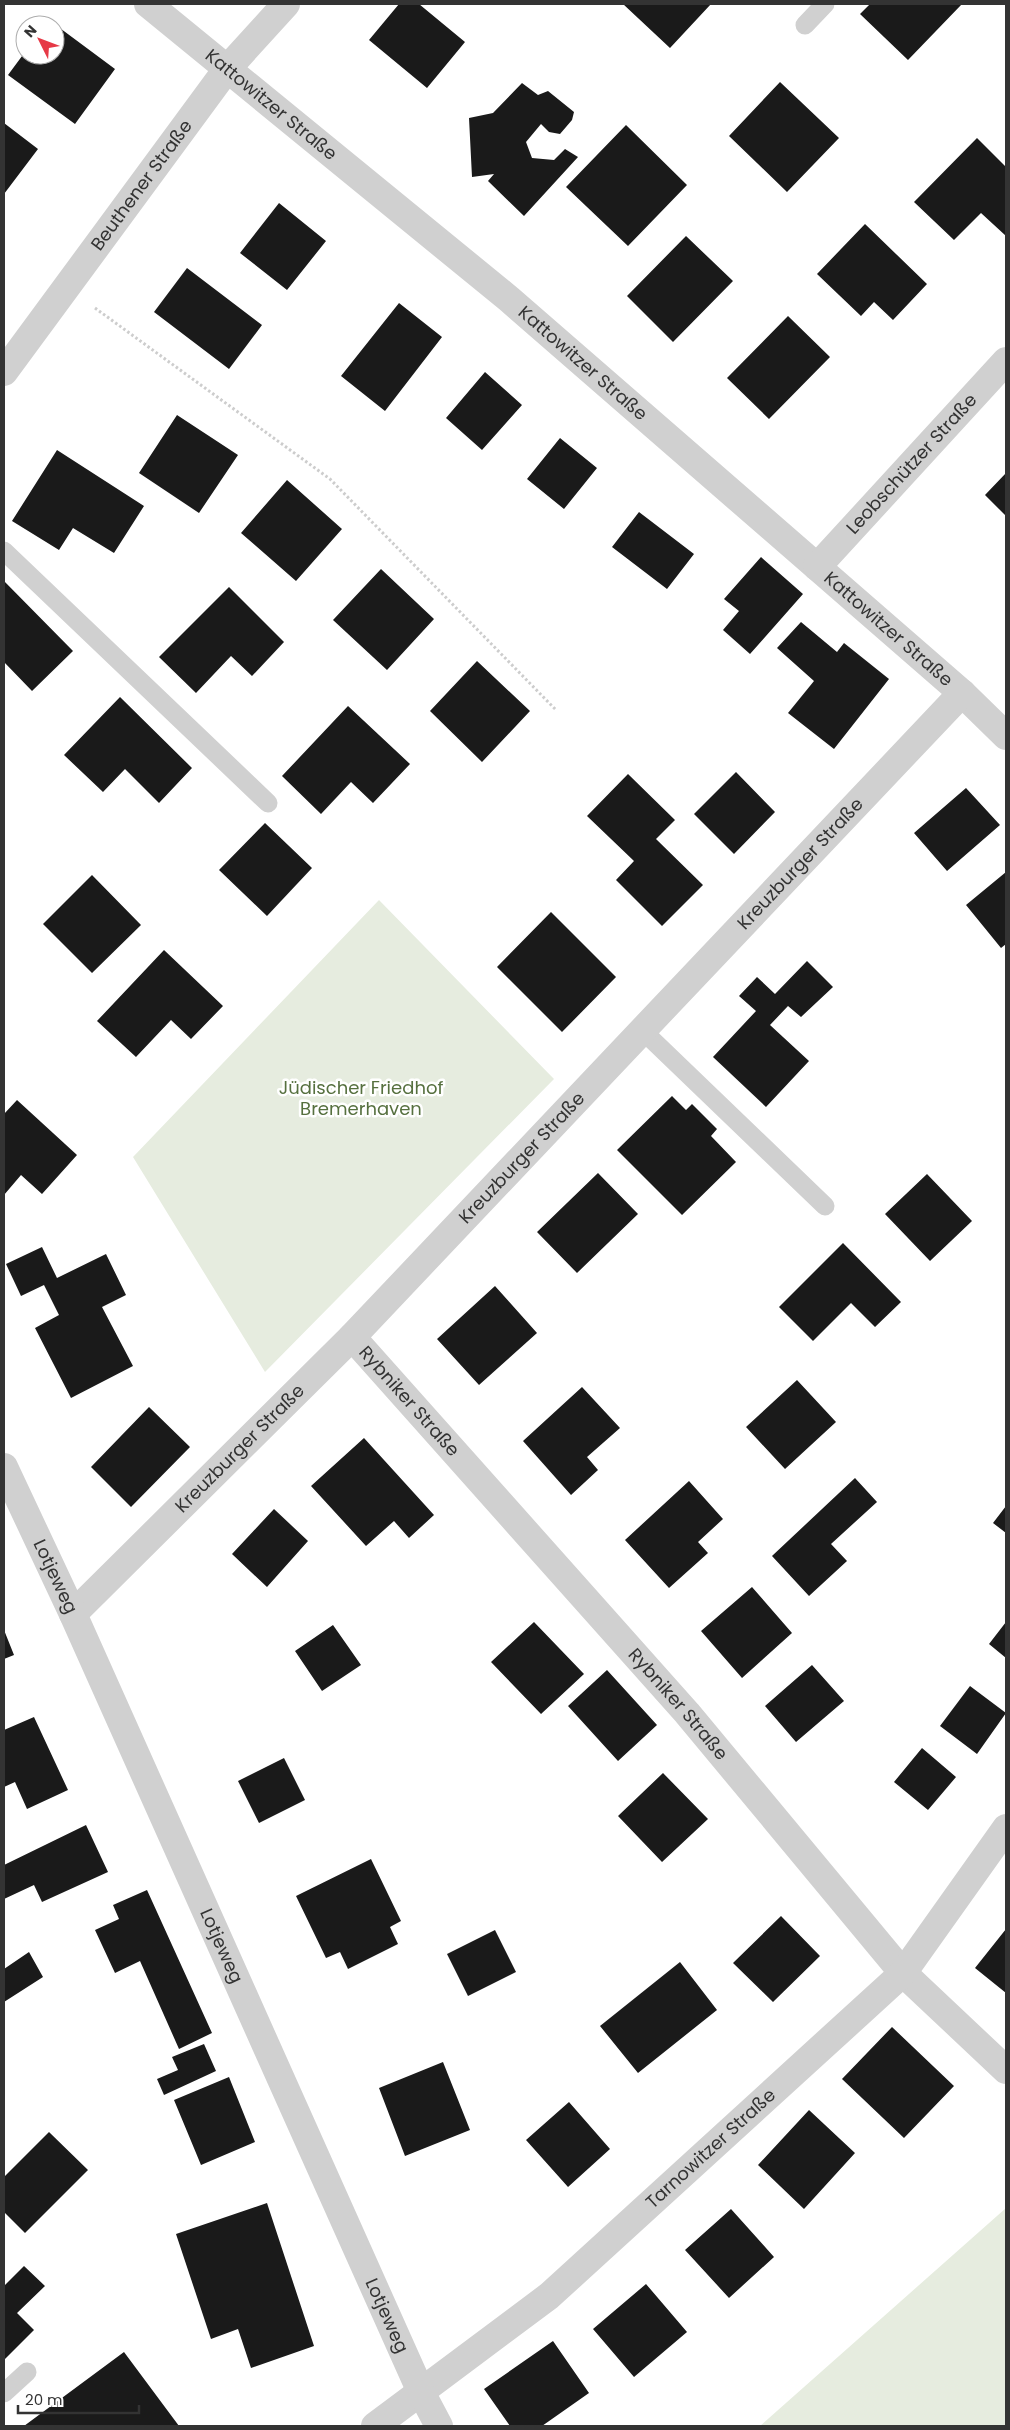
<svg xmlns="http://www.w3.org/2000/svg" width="1010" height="2430" viewBox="0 0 1010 2430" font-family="Poppins,sans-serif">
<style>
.green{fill:#e6ecdf}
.building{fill:#1a1a1a}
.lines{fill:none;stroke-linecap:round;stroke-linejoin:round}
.path{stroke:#cdcdcd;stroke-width:3;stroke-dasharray:2.5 2.5;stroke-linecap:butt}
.service{stroke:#d0d0d0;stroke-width:19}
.minor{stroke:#d0d0d0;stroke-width:28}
.tertiary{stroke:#d0d0d0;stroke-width:28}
.labels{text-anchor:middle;stroke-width:5;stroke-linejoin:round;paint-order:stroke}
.street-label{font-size:18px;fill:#333;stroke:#fff}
.park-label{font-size:18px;fill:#56703f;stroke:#fff}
</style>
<rect width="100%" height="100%" fill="#fff"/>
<!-- green -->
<path class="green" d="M 379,900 L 554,1079 L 265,1372 L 133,1157 Z
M 1006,2208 L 1006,2426 L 760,2426 Z"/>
<!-- building -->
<path class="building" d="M 399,4 L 419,4 L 465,42 L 427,88 L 369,40 Z
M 623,4 L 711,4 L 670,48 Z
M 870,4 L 962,4 L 908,60 L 860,14 Z
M 49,20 L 115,69 L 75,124 L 8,75 L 25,52 L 25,55 L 55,55 L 55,25 L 45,25 Z
M 780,82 L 839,138 L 787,192 L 729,136 Z
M 522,83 L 538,95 L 548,91 L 574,112 L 572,120 L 560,134 L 549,132 L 541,124 L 526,142 L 532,158 L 554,160 L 565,149 L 578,157 L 524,216 L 488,181 L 494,174 L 472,177 L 469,118 L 493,113 Z
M 4,123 L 38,149 L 4,194 Z
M 626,125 L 687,185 L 628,246 L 566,187 Z
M 977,138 L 1006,167 L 1006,236 L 981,213 L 954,240 L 914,202 Z
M 279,203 L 326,241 L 287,290 L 240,253 Z
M 865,224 L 927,284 L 893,320 L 874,302 L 861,316 L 817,274 Z
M 686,236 L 733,281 L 673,342 L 627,296 Z
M 187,268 L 262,325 L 229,369 L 154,312 Z
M 399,303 L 442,337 L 385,411 L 341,376 Z
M 788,316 L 830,357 L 769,419 L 727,378 Z
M 485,372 L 522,405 L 482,450 L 446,418 Z
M 177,415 L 238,455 L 199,513 L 139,473 Z
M 560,438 L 597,468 L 564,509 L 527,479 Z
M 57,450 L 144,506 L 114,553 L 73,528 L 59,550 L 12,521 Z
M 1006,473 L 1006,516 L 985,495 Z
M 287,480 L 342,529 L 296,581 L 241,533 Z
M 639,512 L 694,554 L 667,589 L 612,547 Z
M 761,557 L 803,594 L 750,654 L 723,630 L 739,611 L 724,599 Z
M 381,569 L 434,619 L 387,670 L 333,620 Z
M 4,581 L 73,651 L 32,691 L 4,662 Z
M 229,587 L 284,642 L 252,676 L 231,656 L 196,693 L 159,657 Z
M 801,622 L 837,652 L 844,643 L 889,679 L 834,749 L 788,713 L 814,681 L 777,648 Z
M 477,661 L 530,711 L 482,762 L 430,711 Z
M 120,697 L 192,768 L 159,803 L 125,769 L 103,792 L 64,755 Z
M 348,706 L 410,764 L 373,803 L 351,782 L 321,814 L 282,776 Z
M 736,772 L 775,812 L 734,854 L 694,814 Z
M 628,774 L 675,820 L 656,839 L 703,885 L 662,926 L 616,880 L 634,861 L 587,816 Z
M 966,788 L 1000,825 L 947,871 L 914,833 Z
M 265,823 L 312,868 L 267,916 L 219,870 Z
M 1006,872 L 1006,944 L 1001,948 L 966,905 Z
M 92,875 L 141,925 L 92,973 L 43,924 Z
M 551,912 L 616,977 L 562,1032 L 497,967 Z
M 164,950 L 223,1006 L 191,1039 L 171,1020 L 136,1057 L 97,1021 Z
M 807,961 L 833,987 L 801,1017 L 788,1006 L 770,1025 L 809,1061 L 766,1107 L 713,1057 L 756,1011 L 739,996 L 757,977 L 775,994 Z
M 672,1096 L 686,1110 L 692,1104 L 717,1129 L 711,1136 L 736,1162 L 682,1215 L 617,1150 Z
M 17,1100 L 77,1155 L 42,1194 L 21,1175 L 4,1195 L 4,1114 Z
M 598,1173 L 638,1214 L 577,1273 L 537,1232 Z
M 927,1174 L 972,1221 L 930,1261 L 885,1214 Z
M 843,1243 L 901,1302 L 875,1327 L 851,1303 L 813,1341 L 779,1307 Z
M 42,1247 L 57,1278 L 106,1254 L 126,1295 L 102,1307 L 133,1366 L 71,1398 L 35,1328 L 59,1315 L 44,1285 L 21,1296 L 6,1264 Z
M 495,1286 L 537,1333 L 479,1385 L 437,1339 Z
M 797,1380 L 836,1422 L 785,1469 L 746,1427 Z
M 582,1387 L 620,1428 L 587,1457 L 598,1470 L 571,1495 L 523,1441 Z
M 149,1407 L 190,1447 L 131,1507 L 91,1467 Z
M 364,1438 L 434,1515 L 409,1538 L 394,1521 L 366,1546 L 311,1486 Z
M 855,1478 L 877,1502 L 831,1544 L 847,1561 L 809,1596 L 772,1556 Z
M 689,1481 L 723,1519 L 698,1542 L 708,1553 L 669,1588 L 625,1540 Z
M 1006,1506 L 1006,1533 L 993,1523 Z
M 274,1509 L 308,1541 L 267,1587 L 232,1554 Z
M 752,1587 L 792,1633 L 742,1678 L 701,1631 Z
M 534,1622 L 584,1674 L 541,1714 L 491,1662 Z
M 1006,1622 L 1006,1658 L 989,1644 Z
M 333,1625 L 361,1665 L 322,1691 L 295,1651 Z
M 4,1630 L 14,1655 L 4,1659 Z
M 812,1665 L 844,1701 L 796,1742 L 765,1706 Z
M 607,1670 L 657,1725 L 618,1761 L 568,1706 Z
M 970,1686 L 1006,1713 L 977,1754 L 940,1726 Z
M 34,1717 L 68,1790 L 27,1809 L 15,1782 L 4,1787 L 4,1730 Z
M 922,1748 L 956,1777 L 928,1810 L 894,1782 Z
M 284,1758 L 305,1800 L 259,1823 L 238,1781 Z
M 663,1773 L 708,1819 L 662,1862 L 618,1816 Z
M 86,1825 L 108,1872 L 42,1902 L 34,1885 L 4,1899 L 4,1865 Z
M 371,1859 L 401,1921 L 390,1927 L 398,1944 L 348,1969 L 340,1952 L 326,1958 L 296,1896 Z
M 147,1890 L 212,2033 L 179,2049 L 140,1961 L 115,1973 L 95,1930 L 119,1919 L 113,1905 Z
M 781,1916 L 820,1956 L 773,2002 L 733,1963 Z
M 1006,1929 L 1006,1993 L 975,1968 Z
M 495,1930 L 516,1972 L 468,1996 L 447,1954 Z
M 29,1952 L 43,1977 L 4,2002 L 4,1969 Z
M 680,1962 L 717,2010 L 638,2073 L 600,2026 Z
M 892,2027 L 954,2086 L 904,2138 L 842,2079 Z
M 204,2044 L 216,2071 L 164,2095 L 157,2079 L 178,2070 L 172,2057 Z
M 443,2062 L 470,2130 L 405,2156 L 379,2088 Z
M 229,2077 L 255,2142 L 201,2165 L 174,2100 Z
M 569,2102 L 610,2149 L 568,2187 L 526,2140 Z
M 809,2110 L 855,2153 L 804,2209 L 758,2165 Z
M 49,2132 L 88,2170 L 25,2233 L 4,2212 L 4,2177 Z
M 267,2203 L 314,2346 L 251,2368 L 238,2329 L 211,2339 L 176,2234 Z
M 731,2209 L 774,2257 L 729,2298 L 685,2250 Z
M 24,2266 L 45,2286 L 17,2313 L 34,2330 L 4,2360 L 4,2286 Z
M 646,2284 L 687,2332 L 634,2377 L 593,2329 Z
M 553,2341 L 589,2393 L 542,2426 L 510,2426 L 484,2389 Z
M 124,2352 L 179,2426 L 24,2426 Z"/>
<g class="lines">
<!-- path -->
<path class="path" d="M 95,308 L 330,479 L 556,710"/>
<!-- service -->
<path class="service" d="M 805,25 L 825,4
M 4,551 L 268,803
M 643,1031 L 825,1206
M 4,2393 L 27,2372"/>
<!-- minor -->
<g class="minor">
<path id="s1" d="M 148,4 L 509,299 L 962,693 L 1006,736"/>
<path id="s2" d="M 4,372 L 227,69 L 286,4"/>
<path id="s3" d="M 817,567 L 1006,361"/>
<path id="s4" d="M 352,1337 L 687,1713 L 903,1973 L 1006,2070"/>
<path id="s5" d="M 73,1614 L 352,1337 L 962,693"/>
<path id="s6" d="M 375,2426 L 549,2296 L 903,1973 L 1006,1828"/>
</g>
<!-- tertiary -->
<path class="tertiary" id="s7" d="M 4,1467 L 73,1614 L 421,2392 L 439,2426"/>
</g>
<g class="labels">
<!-- street labels -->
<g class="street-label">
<text dy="6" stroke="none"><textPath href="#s1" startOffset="159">Kattowitzer Straße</textPath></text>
<text dy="6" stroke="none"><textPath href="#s2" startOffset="232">Beuthener Straße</textPath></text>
<text dy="6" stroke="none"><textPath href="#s1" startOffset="564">Kattowitzer Straße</textPath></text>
<text dy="6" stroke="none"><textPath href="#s3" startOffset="140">Leobschützer Straße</textPath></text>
<text dy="6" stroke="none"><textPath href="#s1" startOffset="969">Kattowitzer Straße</textPath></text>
<text dy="6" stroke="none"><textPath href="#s5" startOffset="1045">Kreuzburger Straße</textPath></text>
<text dy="6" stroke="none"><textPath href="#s5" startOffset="640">Kreuzburger Straße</textPath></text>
<text dy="6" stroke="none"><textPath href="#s4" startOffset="86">Rybniker Straße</textPath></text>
<text dy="6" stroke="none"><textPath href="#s5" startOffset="235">Kreuzburger Straße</textPath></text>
<text dy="6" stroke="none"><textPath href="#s7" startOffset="121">Lotjeweg</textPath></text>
<text dy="6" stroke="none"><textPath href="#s4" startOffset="491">Rybniker Straße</textPath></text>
<text dy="6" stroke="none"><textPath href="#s7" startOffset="526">Lotjeweg</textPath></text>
<text dy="6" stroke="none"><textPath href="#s6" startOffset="436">Tarnowitzer Straße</textPath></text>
<text dy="6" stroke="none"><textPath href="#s7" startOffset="931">Lotjeweg</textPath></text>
</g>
<!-- park labels -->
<g class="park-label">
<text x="361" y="1094">Jüdischer Friedhof<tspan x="361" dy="21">Bremerhaven</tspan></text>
</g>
</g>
<!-- border -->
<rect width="1010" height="2430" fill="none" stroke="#333333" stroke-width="10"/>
<!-- north arrow -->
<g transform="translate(40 40) rotate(312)"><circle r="24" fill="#ffffff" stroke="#adadad"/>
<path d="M0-4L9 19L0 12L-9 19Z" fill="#e63946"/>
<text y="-8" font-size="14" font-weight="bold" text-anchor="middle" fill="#333333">N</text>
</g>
<!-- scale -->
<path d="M18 2405v8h121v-8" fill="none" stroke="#333333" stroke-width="2.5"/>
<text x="25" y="2405" font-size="15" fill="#333333" stroke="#ffffff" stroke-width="4" paint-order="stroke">20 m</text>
</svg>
